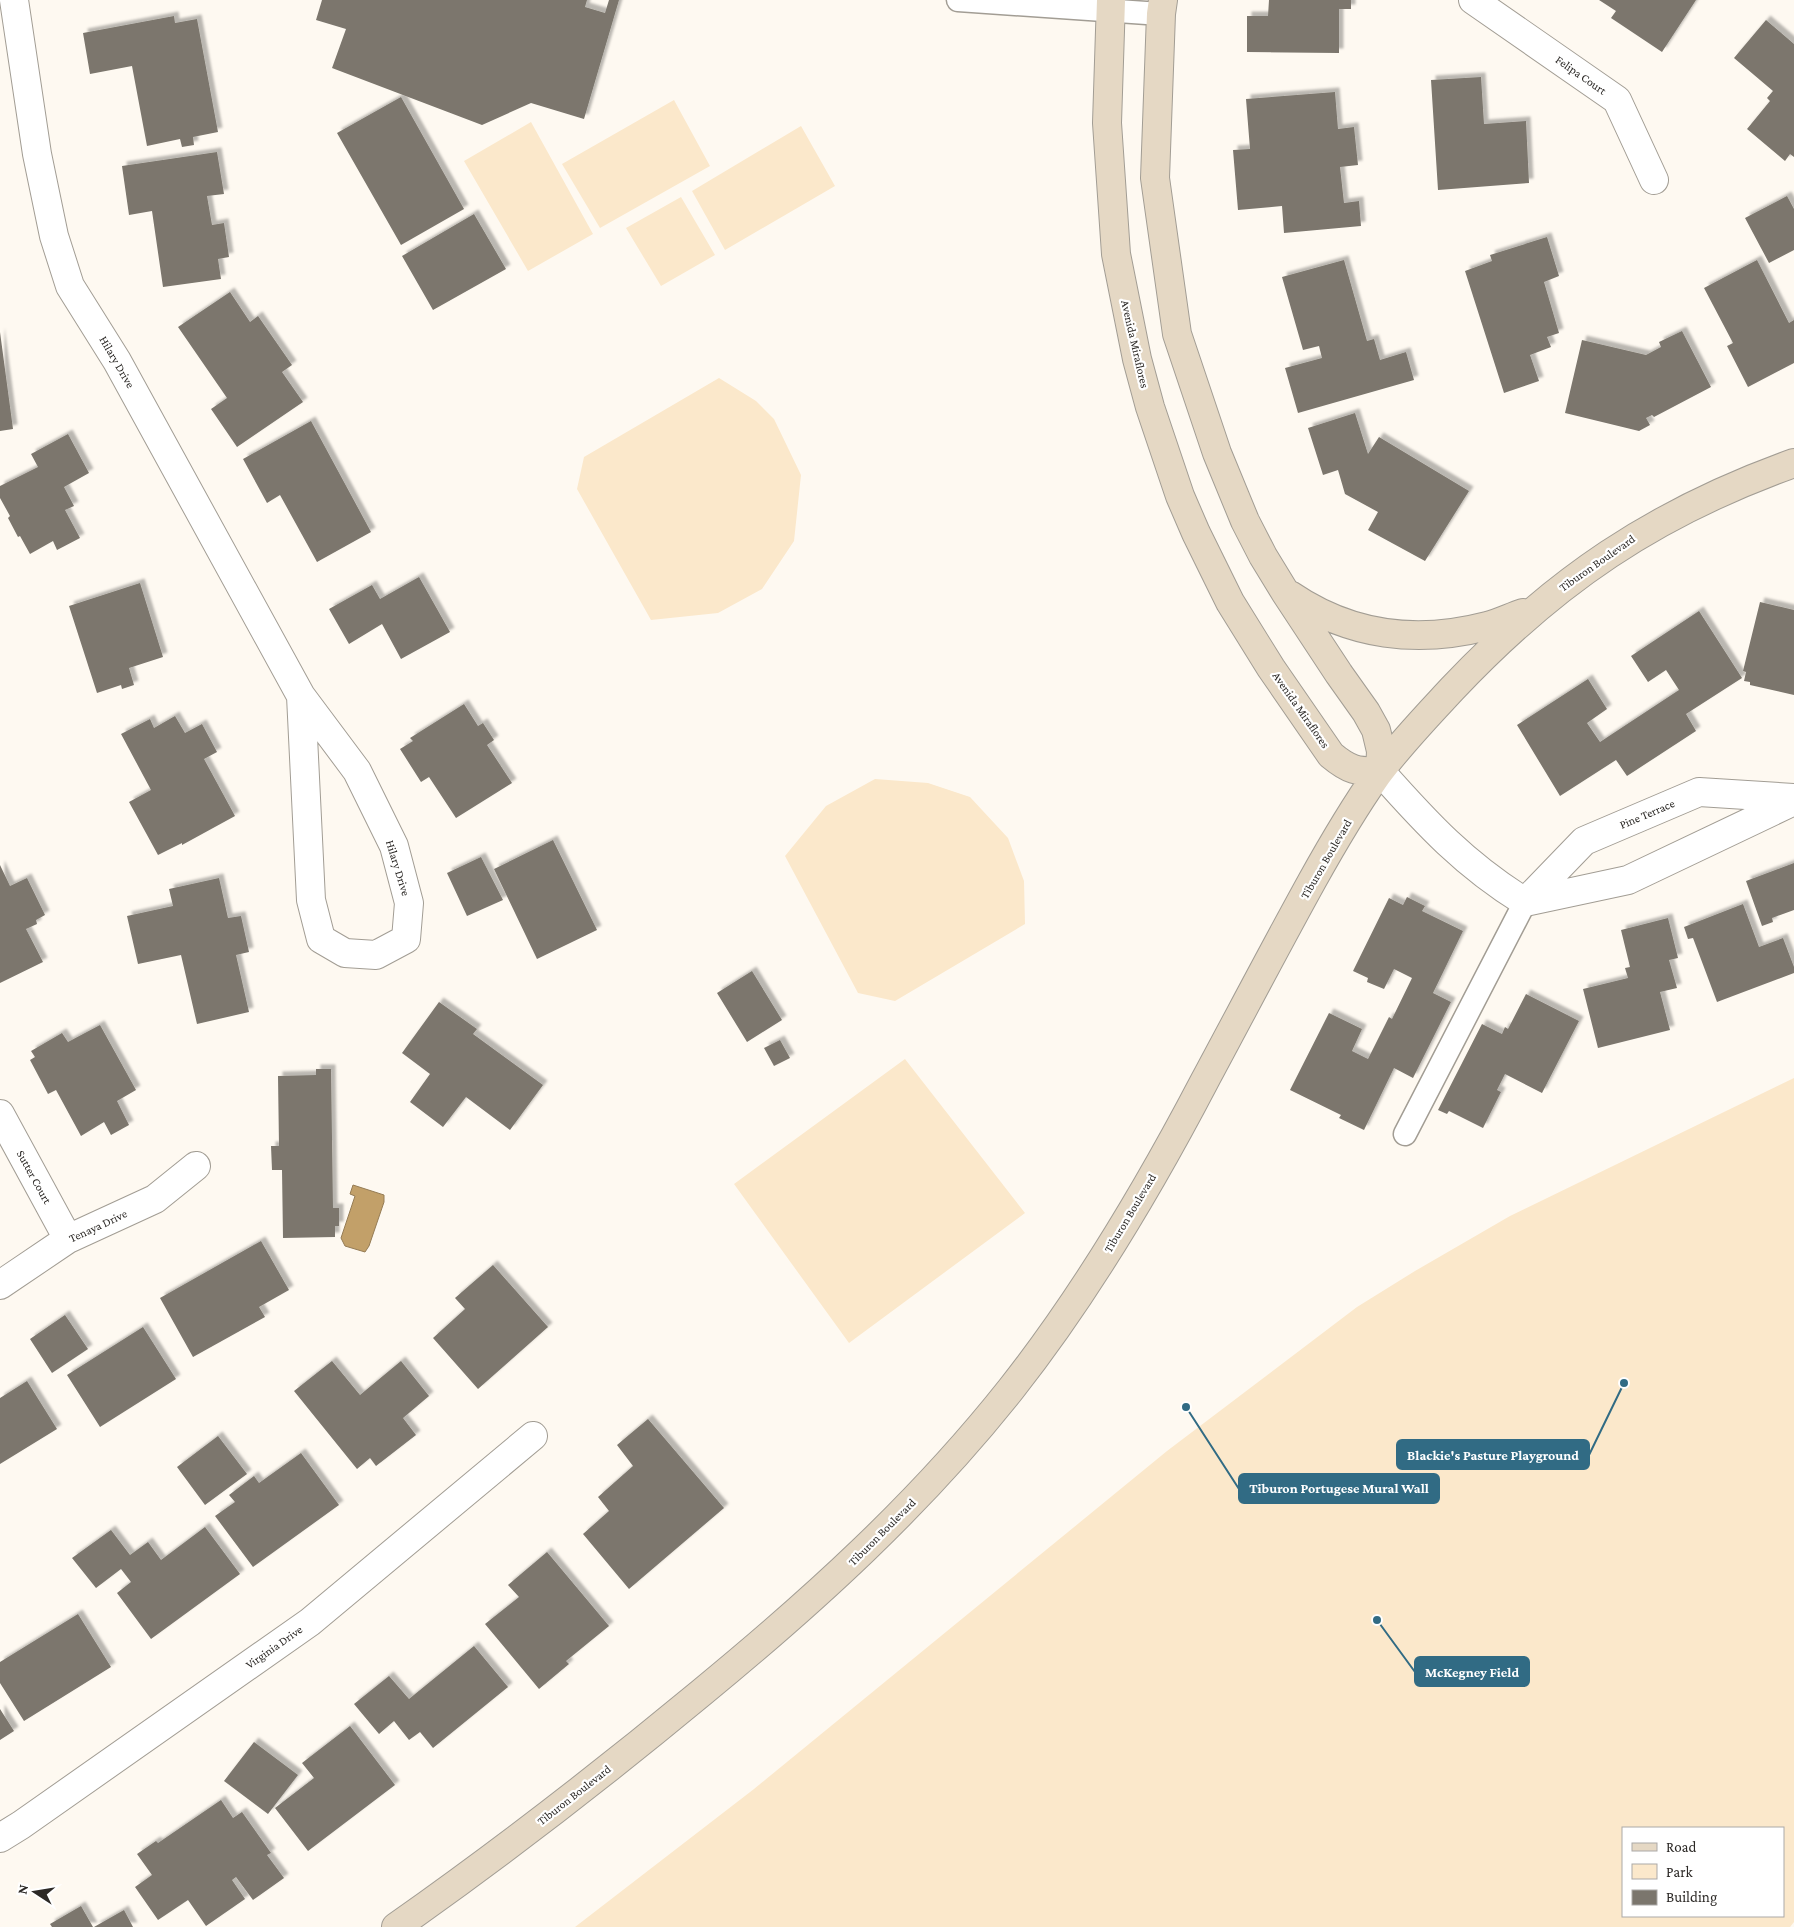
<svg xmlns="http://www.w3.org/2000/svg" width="1794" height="1927" viewBox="0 0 1794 1927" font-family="'Crimson Pro',serif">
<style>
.green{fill:#fbe8cb;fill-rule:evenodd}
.water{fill:#c2a069;stroke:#957c55}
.building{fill:#7b766d;filter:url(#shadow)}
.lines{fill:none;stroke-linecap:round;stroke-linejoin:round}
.lane-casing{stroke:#a29d94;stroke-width:25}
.street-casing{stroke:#a29d94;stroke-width:30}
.secondary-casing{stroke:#a29d94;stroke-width:30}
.lane{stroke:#fff;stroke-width:22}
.street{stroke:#fff;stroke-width:28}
.secondary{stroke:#e5d8c4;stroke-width:28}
.labels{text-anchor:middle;stroke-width:4.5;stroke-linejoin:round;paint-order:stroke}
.street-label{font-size:12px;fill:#2c2926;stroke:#fff}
.leader{fill:none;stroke:#316b84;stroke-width:2}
.callout-dot{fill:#316b84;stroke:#fff;stroke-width:2}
.callout{fill:#316b84;stroke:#316b84;stroke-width:2}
.callout-label{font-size:14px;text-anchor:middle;font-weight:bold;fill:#fff}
</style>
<defs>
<filter id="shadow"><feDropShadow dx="4.5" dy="-4.5" stdDeviation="1" flood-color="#0004"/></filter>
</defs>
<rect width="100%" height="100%" fill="#fef9f1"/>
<!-- green -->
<path class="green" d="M 674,100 L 710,166 L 600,228 L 562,164 Z
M 531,122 L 593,234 L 528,271 L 464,161 Z
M 801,126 L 835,186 L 725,250 L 692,191 Z
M 681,197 L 715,255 L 661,286 L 626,228 Z
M 719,378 L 756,401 L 774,419 L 801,475 L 794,541 L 762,589 L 718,613 L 651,620 L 577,489 L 584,457 Z
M 875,779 L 928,783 L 970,797 L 1008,838 L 1024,881 L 1025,924 L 895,1001 L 858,993 L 785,856 L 826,806 Z
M 905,1059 L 1025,1213 L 849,1343 L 734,1184 Z
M 1794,1078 L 1794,1922 L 1790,1927 L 575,1927 L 754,1789 L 1167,1451 L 1357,1307 L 1415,1271 L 1510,1216 ZM 1623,1828 L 1783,1828 L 1783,1916 L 1623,1916 Z"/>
<!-- water -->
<path class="water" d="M 353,1185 L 384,1195 L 384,1202 L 369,1246 L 365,1252 L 345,1246 L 341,1238 L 355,1196 L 350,1194 Z"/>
<!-- building -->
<path class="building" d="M 322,0 L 587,0 L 585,7 L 605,13 L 609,0 L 619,0 L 584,119 L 531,103 L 482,125 L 332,68 L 346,29 L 316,20 Z
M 1269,0 L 1351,0 L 1351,9 L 1339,9 L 1339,53 L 1247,52 L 1247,16 L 1268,16 Z
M 1599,0 L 1696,0 L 1662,52 L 1611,18 L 1616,11 Z
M 174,16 L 175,23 L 197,19 L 218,132 L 193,137 L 194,145 L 182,147 L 180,139 L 147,146 L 132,66 L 90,74 L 83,33 Z
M 1766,20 L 1794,44 L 1794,157 L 1790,154 L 1785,161 L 1747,129 L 1770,101 L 1767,98 L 1773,91 L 1734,58 Z
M 1481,77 L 1484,124 L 1526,121 L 1529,183 L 1438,190 L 1431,80 Z
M 1335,92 L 1338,129 L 1354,127 L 1358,165 L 1340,167 L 1344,203 L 1359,201 L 1361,226 L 1284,233 L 1282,206 L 1238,210 L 1233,150 L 1250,149 L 1246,99 Z
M 401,97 L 464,209 L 401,245 L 337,133 Z
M 217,152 L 224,194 L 207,196 L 212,225 L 224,223 L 229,257 L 218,259 L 221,279 L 163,287 L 152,211 L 129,215 L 122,166 Z
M 1787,196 L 1794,209 L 1794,250 L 1769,263 L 1745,218 Z
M 474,214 L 506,269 L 433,310 L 402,256 Z
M 1547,237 L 1559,276 L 1544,282 L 1559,333 L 1547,337 L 1551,347 L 1530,355 L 1539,381 L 1504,393 L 1465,271 L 1492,261 L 1490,255 Z
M 1344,260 L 1367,341 L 1374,339 L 1380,360 L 1406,352 L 1414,380 L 1298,413 L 1285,368 L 1322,358 L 1319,346 L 1303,350 L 1282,277 Z
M 1757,260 L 1789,323 L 1794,320 L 1794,363 L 1748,387 L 1727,346 L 1733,343 L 1704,288 Z
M 230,292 L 250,322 L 258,316 L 292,365 L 282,372 L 303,402 L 237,447 L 211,409 L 227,398 L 178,327 Z
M 1682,331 L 1711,387 L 1654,417 L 1652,415 L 1646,418 L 1650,425 L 1639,431 L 1565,413 L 1582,340 L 1646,355 L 1661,347 L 1659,342 Z
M 0,332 L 13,429 L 0,431 Z
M 1355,413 L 1368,454 L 1379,437 L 1469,491 L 1425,561 L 1368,530 L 1378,512 L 1345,494 L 1338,470 L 1323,475 L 1308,428 Z
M 311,421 L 371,532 L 317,562 L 280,495 L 267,503 L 243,459 Z
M 68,434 L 89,473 L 64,487 L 74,506 L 65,510 L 80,538 L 57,550 L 53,541 L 30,554 L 20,536 L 18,537 L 8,518 L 10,516 L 0,498 L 0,486 L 38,467 L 31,454 Z
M 419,577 L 450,632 L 401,659 L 382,624 L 349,644 L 329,609 L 372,585 L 380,599 Z
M 140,583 L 163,657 L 129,668 L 134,685 L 122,689 L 121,685 L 97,693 L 69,606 Z
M 1760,602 L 1794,610 L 1794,695 L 1750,685 L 1750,682 L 1744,681 L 1746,672 L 1743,671 Z
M 1699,611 L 1742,678 L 1686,714 L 1696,731 L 1627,776 L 1616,760 L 1560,796 L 1517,725 L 1588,679 L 1607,709 L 1587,723 L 1600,742 L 1679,690 L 1666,670 L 1648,682 L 1631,656 Z
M 464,704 L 478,726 L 483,723 L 494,740 L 487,745 L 512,783 L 456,818 L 429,777 L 421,782 L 400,749 L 413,741 L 410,738 Z
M 175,716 L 185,733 L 202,724 L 217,752 L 204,759 L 235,816 L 182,845 L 182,843 L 158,855 L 129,802 L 151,790 L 121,734 L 150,719 L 154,728 Z
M 553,840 L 597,930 L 537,959 L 494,869 Z
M 481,857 L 503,900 L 467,916 L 447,873 Z
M 1794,863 L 1794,910 L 1772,918 L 1773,922 L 1762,926 L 1746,881 Z
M 0,865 L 10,886 L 27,878 L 45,915 L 36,920 L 37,924 L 26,929 L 43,962 L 0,983 Z
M 219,878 L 228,918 L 241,916 L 249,952 L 236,955 L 249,1012 L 197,1024 L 181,955 L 138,964 L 127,916 L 173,906 L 169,889 Z
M 1407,897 L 1425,906 L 1422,911 L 1463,931 L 1433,993 L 1451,1002 L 1413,1078 L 1394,1068 L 1364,1130 L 1339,1118 L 1341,1115 L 1290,1090 L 1329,1013 L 1362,1029 L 1352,1051 L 1368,1059 L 1389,1017 L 1392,1019 L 1412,978 L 1394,969 L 1384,989 L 1367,982 L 1368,978 L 1353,971 L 1389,898 L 1403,905 Z
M 1743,904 L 1759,947 L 1783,938 L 1794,967 L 1794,973 L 1717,1002 L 1693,938 L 1688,939 L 1684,927 Z
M 1668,918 L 1678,958 L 1669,960 L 1677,988 L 1660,992 L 1670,1030 L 1598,1048 L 1583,989 L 1628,978 L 1625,968 L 1630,967 L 1621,930 Z
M 752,971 L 782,1020 L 747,1042 L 717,993 Z
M 1526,994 L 1579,1021 L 1542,1093 L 1505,1074 L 1497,1090 L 1501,1092 L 1483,1128 L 1449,1111 L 1447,1114 L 1438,1110 L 1482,1024 L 1502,1034 L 1505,1027 L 1508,1029 Z
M 439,1002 L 477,1029 L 473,1034 L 543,1085 L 510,1130 L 466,1097 L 443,1127 L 410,1102 L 430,1074 L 402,1053 Z
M 100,1025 L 136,1090 L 117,1101 L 129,1125 L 111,1135 L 104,1122 L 81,1136 L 56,1090 L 48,1094 L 30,1060 L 35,1057 L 31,1051 L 62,1033 L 68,1042 Z
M 780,1040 L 790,1058 L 774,1066 L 764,1048 Z
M 316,1069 L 331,1069 L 333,1208 L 339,1208 L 339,1226 L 335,1226 L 335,1237 L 283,1238 L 282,1170 L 272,1170 L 271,1146 L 279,1146 L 278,1076 L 316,1075 Z
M 261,1241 L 289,1290 L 259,1307 L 265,1317 L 193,1357 L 160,1298 Z
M 493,1265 L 548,1327 L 478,1389 L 433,1338 L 465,1309 L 455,1298 Z
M 65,1315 L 88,1349 L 52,1373 L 30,1339 Z
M 143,1327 L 176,1379 L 100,1427 L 67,1375 Z
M 332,1361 L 360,1395 L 401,1361 L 429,1396 L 403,1418 L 416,1435 L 376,1466 L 370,1458 L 357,1469 L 294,1391 Z
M 27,1381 L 57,1429 L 0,1464 L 0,1398 Z
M 648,1419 L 724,1508 L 629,1589 L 583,1534 L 609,1511 L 598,1497 L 633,1466 L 617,1445 Z
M 218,1436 L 247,1474 L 205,1505 L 177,1467 Z
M 301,1453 L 339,1505 L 253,1567 L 215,1516 L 235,1502 L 229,1495 L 254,1476 L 259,1483 Z
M 205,1527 L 240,1574 L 151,1639 L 117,1593 L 131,1582 L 121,1569 L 96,1588 L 72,1558 L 111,1530 L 130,1555 L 148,1542 L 161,1560 Z
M 547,1552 L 609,1626 L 566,1661 L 569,1664 L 539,1689 L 485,1624 L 519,1597 L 508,1585 Z
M 78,1614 L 111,1667 L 24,1721 L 0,1683 L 0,1662 Z
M 474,1646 L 508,1687 L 433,1748 L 420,1732 L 409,1740 L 394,1721 L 379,1734 L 354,1704 L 389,1676 L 409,1699 Z
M 0,1709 L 14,1731 L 0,1740 Z
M 350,1726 L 395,1785 L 308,1851 L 275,1808 L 314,1778 L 302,1763 Z
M 254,1742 L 298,1775 L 268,1814 L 224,1781 Z
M 221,1800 L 233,1818 L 242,1812 L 271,1853 L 267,1855 L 284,1878 L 253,1900 L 236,1877 L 232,1880 L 245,1899 L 206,1926 L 188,1900 L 158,1920 L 135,1887 L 152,1875 L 137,1854 L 156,1841 L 158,1843 Z
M 81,1906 L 93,1927 L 52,1927 L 50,1924 Z
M 124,1910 L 133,1927 L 94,1927 Z"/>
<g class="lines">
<defs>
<path id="lane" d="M 958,0 L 1161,14
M 1405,1134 L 1525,902"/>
<path id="street" d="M 14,0 L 37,154 L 54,236 L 70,286 L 117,361 L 301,696
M 1473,0 L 1617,100 L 1654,180
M 301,696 L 357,771 L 394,846 L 409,903 L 406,939 L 376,955 L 345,953 L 321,939 L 311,900 Z
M 1380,771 C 1427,824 1465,865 1525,902 L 1628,880 L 1794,801
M 1525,902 L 1584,841 L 1699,792 L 1794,798
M 0,1114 L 68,1239
M 0,1285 L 68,1239 L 155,1199 L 196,1166
M 0,1838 L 21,1825 L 310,1622 L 533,1436"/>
<path id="secondary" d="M 1111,0 L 1107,123 L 1116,254 L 1137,359 L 1150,407 L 1180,496 L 1196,533 L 1230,602 L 1271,668 L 1331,755 C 1349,770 1357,772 1380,771
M 1163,0 L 1161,14 L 1155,178 L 1177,334 L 1217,453 L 1245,521 L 1263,556 L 1285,592 L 1339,674 L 1366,712 L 1376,730 L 1381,751 L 1380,771
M 1290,595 C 1350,636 1418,644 1487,626 C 1499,623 1511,617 1523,613
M 396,1927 C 501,1853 602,1775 701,1693 C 813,1601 920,1504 1011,1389 C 1086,1294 1148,1189 1204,1082 C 1240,1015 1275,948 1312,881 C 1332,845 1353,809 1377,775 C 1399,745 1426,717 1452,689 C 1554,581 1654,513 1794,463"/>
</defs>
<!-- lane casing -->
<use href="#lane" class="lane-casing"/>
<!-- street casing -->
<use href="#street" class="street-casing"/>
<!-- secondary casing -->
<use href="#secondary" class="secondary-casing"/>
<!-- lane -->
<use href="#lane" class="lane"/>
<!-- street -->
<use href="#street" class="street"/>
<!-- secondary -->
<use href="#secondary" class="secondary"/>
</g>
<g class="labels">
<!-- street labels -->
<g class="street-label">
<text transform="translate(1581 75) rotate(35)" y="4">Felipa Court</text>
<text transform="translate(1135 344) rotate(77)" y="4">Avenida Miraflores</text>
<text transform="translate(117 362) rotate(60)" y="4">Hilary Drive</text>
<text transform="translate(1597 563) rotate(-35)" y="4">Tiburon Boulevard</text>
<text transform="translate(1301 710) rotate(55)" y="4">Avenida Miraflores</text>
<text transform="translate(1647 814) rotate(-23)" y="4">Pine Terrace</text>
<text transform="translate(1326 859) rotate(-60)" y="4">Tiburon Boulevard</text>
<text transform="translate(398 868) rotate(73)" y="4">Hilary Drive</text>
<text transform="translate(34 1177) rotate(61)" y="4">Sutter Court</text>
<text transform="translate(1130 1213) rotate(-59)" y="4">Tiburon Boulevard</text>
<text transform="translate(98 1226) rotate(-25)" y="4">Tenaya Drive</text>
<text transform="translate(882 1532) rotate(-45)" y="4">Tiburon Boulevard</text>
<text transform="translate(274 1647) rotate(-35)" y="4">Virginia Drive</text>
<text transform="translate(574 1795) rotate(-38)" y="4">Tiburon Boulevard</text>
</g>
</g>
<!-- callouts -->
<path class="leader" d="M1624 1383L1589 1455M1186 1407L1239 1489M1377 1620L1415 1672"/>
<g class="callout-dot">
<circle cx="1624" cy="1383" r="5"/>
<circle cx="1186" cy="1407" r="5"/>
<circle cx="1377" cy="1620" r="5"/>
</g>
<g class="callout">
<rect x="1397" y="1440" width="192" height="29" rx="5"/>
<rect x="1239" y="1474" width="200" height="29" rx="5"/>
<rect x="1415" y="1657" width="114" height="29" rx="5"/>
</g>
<g class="callout-label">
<text x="1493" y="1460">Blackie's Pasture Playground</text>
<text x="1339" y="1493">Tiburon Portugese Mural Wall</text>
<text x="1472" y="1677">McKegney Field</text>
</g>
<!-- legend -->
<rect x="1622" y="1827" width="162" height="90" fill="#ffffff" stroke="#aba9a8"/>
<rect x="1632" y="1843" width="25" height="8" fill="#e5d8c4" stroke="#aba9a8"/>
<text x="1666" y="1852" font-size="15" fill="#2c2926">Road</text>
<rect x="1632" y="1864" width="25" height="15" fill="#fbe8cb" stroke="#aba9a8"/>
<text x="1666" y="1877" font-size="15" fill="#2c2926">Park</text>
<rect x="1632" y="1890" width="25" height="15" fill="#7b766d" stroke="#aba9a8"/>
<text x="1666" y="1902" font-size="15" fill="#2c2926">Building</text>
<!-- north arrow -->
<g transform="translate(35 1892) rotate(282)" stroke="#ffffff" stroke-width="4" paint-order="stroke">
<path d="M0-4L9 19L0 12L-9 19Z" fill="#2c2926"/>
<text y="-8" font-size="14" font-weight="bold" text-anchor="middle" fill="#2c2926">N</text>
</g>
</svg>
